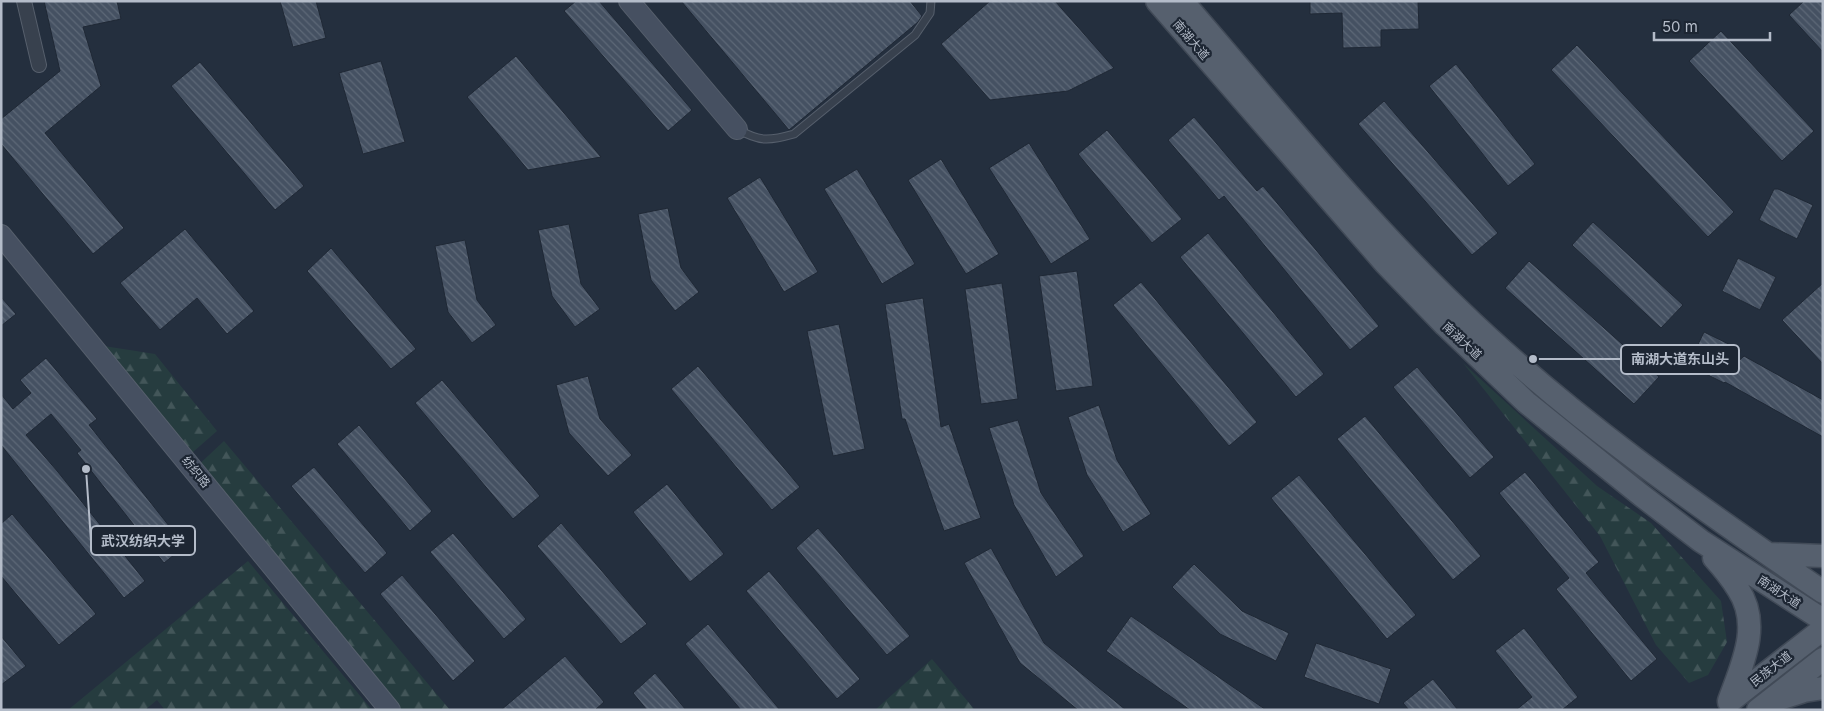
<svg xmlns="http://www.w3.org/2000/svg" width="1824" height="711" viewBox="0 0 1824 711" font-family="Inter,'Noto Sans SC',sans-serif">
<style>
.forest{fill:url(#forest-firs)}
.building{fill:url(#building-back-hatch);stroke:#1f2835}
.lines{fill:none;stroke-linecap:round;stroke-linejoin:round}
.lane-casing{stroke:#565f6c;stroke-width:9}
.street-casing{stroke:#565f6c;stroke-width:16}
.secondary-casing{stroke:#565f6c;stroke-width:22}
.primary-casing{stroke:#414a57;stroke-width:25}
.lane{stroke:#38414e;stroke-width:7}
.street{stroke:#38414e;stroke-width:14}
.secondary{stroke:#465061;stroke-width:20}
.primary{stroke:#56606e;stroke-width:22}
.labels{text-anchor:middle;stroke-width:4.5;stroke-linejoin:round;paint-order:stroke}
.street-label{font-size:12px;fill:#b4bcc9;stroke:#1d2633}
.leader{fill:none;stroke:#b4bcc9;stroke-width:2}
.callout-dot{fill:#b4bcc9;stroke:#1d2633;stroke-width:2}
.callout{fill:#1d2633;stroke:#b4bcc9;stroke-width:2}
.callout-label{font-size:14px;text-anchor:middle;font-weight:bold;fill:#b4bcc9}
</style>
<defs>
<pattern id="forest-firs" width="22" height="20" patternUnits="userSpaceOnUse" patternTransform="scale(1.25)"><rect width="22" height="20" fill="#263c3f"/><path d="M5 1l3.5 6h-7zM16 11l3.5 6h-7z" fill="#435659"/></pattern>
<pattern id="building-back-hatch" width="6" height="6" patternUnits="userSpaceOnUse" patternTransform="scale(1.25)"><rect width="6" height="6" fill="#455162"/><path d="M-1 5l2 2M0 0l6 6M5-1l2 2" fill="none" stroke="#5d6877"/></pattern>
</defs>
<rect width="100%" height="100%" fill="#242f3e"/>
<!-- forest -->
<path class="forest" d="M 91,344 L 155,354 L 217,431 L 185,459 Z
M 1463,363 L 1597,486 L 1651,523 L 1721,601 L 1727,642 L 1708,675 L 1689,683 L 1656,645 L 1600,536 Z
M 224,441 L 450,710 L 390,710 L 193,470 Z
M 248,561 L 372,710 L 165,710 L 157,700 L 145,710 L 68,710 Z
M 932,659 L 975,710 L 875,710 Z"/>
<!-- building -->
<path class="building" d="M 44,1 L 117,1 L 121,19 L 83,27 L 101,86 L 45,133 L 124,228 L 93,254 L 1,144 L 1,119 L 60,71 Z
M 280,1 L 316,1 L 326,38 L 293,47 Z
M 576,1 L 599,1 L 692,110 L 668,131 L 564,11 Z
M 681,1 L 910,1 L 922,16 L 918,22 L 789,130 Z
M 990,1 L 1055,1 L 1114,68 L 1068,91 L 990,100 L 941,44 Z
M 1310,1 L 1418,1 L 1419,29 L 1381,30 L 1381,47 L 1343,48 L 1342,13 L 1310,14 Z
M 1804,1 L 1823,1 L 1823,52 L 1789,15 Z
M 1721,31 L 1814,131 L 1782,161 L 1689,61 Z
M 1577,45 L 1734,212 L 1708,237 L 1551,70 Z
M 516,56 L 601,157 L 528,170 L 467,97 Z
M 381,61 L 405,142 L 363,154 L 339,73 Z
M 200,62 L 304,186 L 275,210 L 171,86 Z
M 1456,64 L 1535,164 L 1508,186 L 1429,86 Z
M 1384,101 L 1498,233 L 1472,255 L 1358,124 Z
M 1194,117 L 1257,191 L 1263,186 L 1379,326 L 1350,350 L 1224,196 L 1219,200 L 1168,140 Z
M 1107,130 L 1182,219 L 1152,243 L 1078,154 Z
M 1029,143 L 1090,239 L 1051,264 L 989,168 Z
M 941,159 L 999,254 L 966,274 L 908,180 Z
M 857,169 L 915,264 L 882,284 L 824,189 Z
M 760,177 L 818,272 L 784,292 L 727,198 Z
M 1774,189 L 1778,189 L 1813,205 L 1797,239 L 1759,220 Z
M 668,208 L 681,268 L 699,292 L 675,311 L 651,280 L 638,214 Z
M 1593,222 L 1683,305 L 1661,328 L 1572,245 Z
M 569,224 L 581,284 L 600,309 L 575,327 L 552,296 L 538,230 Z
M 185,229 L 254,311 L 227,334 L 197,298 L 160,330 L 120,283 Z
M 1208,233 L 1324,374 L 1296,397 L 1180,257 Z
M 465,240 L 477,300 L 496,325 L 472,343 L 448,312 L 435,246 Z
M 331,248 L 416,349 L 391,369 L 307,271 Z
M 1738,258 L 1776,277 L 1760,310 L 1722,291 Z
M 1529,261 L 1659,377 L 1634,404 L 1505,288 Z
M 1077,271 L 1093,386 L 1056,391 L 1039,276 Z
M 1141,282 L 1257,422 L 1229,446 L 1113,305 Z
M 1002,283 L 1018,399 L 981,404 L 965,289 Z
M 1823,283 L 1823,364 L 1782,320 Z
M 1,297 L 16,314 L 1,326 Z
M 923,298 L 941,427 L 949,424 L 981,518 L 944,531 L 905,419 L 902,419 L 885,304 Z
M 839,324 L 865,449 L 833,456 L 807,331 Z
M 1704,332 L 1741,350 L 1733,366 L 1744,356 L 1823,400 L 1823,437 L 1725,382 L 1724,383 L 1688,365 Z
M 46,358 L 97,419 L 89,425 L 185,546 L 164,563 L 77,453 L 81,450 L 51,414 L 26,435 L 58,472 L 145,581 L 124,598 L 1,445 L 1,394 L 13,409 L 31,393 L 20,380 Z
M 698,366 L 800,487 L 772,510 L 671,389 Z
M 1417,367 L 1494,457 L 1470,478 L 1393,387 Z
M 588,376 L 600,419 L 632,455 L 608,476 L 569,433 L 556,385 Z
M 442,380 L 540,496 L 513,519 L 415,403 Z
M 1099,405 L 1117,460 L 1151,514 L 1123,532 L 1087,475 L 1068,417 Z
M 1365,416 L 1481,556 L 1453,580 L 1337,439 Z
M 1018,420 L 1041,493 L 1084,556 L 1056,577 L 1014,505 L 989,428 Z
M 359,425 L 432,511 L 410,531 L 337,444 Z
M 314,467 L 387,553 L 365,573 L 291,486 Z
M 1525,472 L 1599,562 L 1586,573 L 1657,659 L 1631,681 L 1556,589 L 1569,578 L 1499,493 Z
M 1299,475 L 1416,615 L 1387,639 L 1271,498 Z
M 667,484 L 724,554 L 690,582 L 633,512 Z
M 12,514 L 96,614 L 59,645 L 1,576 L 1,524 Z
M 561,523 L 647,624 L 621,644 L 537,546 Z
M 818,528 L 910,636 L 887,655 L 796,548 Z
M 453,533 L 526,619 L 504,639 L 430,552 Z
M 991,548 L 1044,643 L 1126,710 L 1078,710 L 1020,663 L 964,563 Z
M 1194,564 L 1242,611 L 1289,633 L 1276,661 L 1220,634 L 1172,587 Z
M 769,571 L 860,679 L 837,699 L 746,591 Z
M 402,575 L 475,661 L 453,681 L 380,594 Z
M 1131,616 L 1266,710 L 1190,710 L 1106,651 Z
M 708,624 L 780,710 L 741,710 L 685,644 Z
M 1524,628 L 1578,697 L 1562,710 L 1516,710 L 1532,697 L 1495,651 Z
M 1,636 L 26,666 L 1,685 Z
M 1316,643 L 1391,669 L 1379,704 L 1304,677 Z
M 565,656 L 604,702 L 595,710 L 501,710 Z
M 655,673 L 686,710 L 647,710 L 633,693 Z
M 1433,679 L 1458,710 L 1409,710 L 1403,703 Z"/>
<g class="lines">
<defs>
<path id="lane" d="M 737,129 C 760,142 769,141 794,134 L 915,35 L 930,13 L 931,1"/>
<path id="street" d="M 24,1 L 39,65"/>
<path id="secondary" d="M 629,1 L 737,129
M 1,235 L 390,710"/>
<path id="primary" d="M 1157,1 L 1385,263 L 1445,325 L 1526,402 L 1641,495 L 1701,541 L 1823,620
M 1182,1 C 1272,105 1359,214 1458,309 C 1568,416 1696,505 1823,592
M 1769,554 L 1823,556
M 1714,558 C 1723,568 1731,578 1738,589 C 1762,625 1742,665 1729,701
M 1779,699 L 1804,691 L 1823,688
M 1729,702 L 1823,629
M 1758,710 L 1823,659"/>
</defs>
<!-- lane casing -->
<use href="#lane" class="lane-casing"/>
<!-- street casing -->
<use href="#street" class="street-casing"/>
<!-- secondary casing -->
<use href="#secondary" class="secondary-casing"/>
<!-- primary casing -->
<use href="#primary" class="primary-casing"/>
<!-- lane -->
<use href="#lane" class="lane"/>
<!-- street -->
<use href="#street" class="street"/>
<!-- secondary -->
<use href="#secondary" class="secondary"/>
<!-- primary -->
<use href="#primary" class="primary"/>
</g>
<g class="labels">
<!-- street labels -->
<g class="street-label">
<text transform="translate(1191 40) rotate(49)" y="4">南湖大道</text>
<text transform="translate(1462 341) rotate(43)" y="4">南湖大道</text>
<text transform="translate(196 472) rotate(51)" y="4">纺织路</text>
<text transform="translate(1779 592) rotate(33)" y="4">南湖大道</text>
<text transform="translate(1771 669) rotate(-38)" y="4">民族大道</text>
</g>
</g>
<!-- callouts -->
<path class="leader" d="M1533 359L1621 359M86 469L91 541"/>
<g class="callout-dot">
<circle cx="1533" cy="359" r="5"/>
<circle cx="86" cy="469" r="5"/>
</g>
<g class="callout">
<rect x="1621" y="345" width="118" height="29" rx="5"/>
<rect x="91" y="526" width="104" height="29" rx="5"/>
</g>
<g class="callout-label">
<text x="1680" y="364">南湖大道东山头</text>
<text x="143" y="546">武汉纺织大学</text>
</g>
<!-- border -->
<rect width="1824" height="711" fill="none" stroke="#b4bcc9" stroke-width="5"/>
<!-- scale -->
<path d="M1654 32v8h116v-8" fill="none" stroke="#b4bcc9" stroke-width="2.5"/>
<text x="1662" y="32" font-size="15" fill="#b4bcc9" stroke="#1d2633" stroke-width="4" paint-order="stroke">50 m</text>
</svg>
